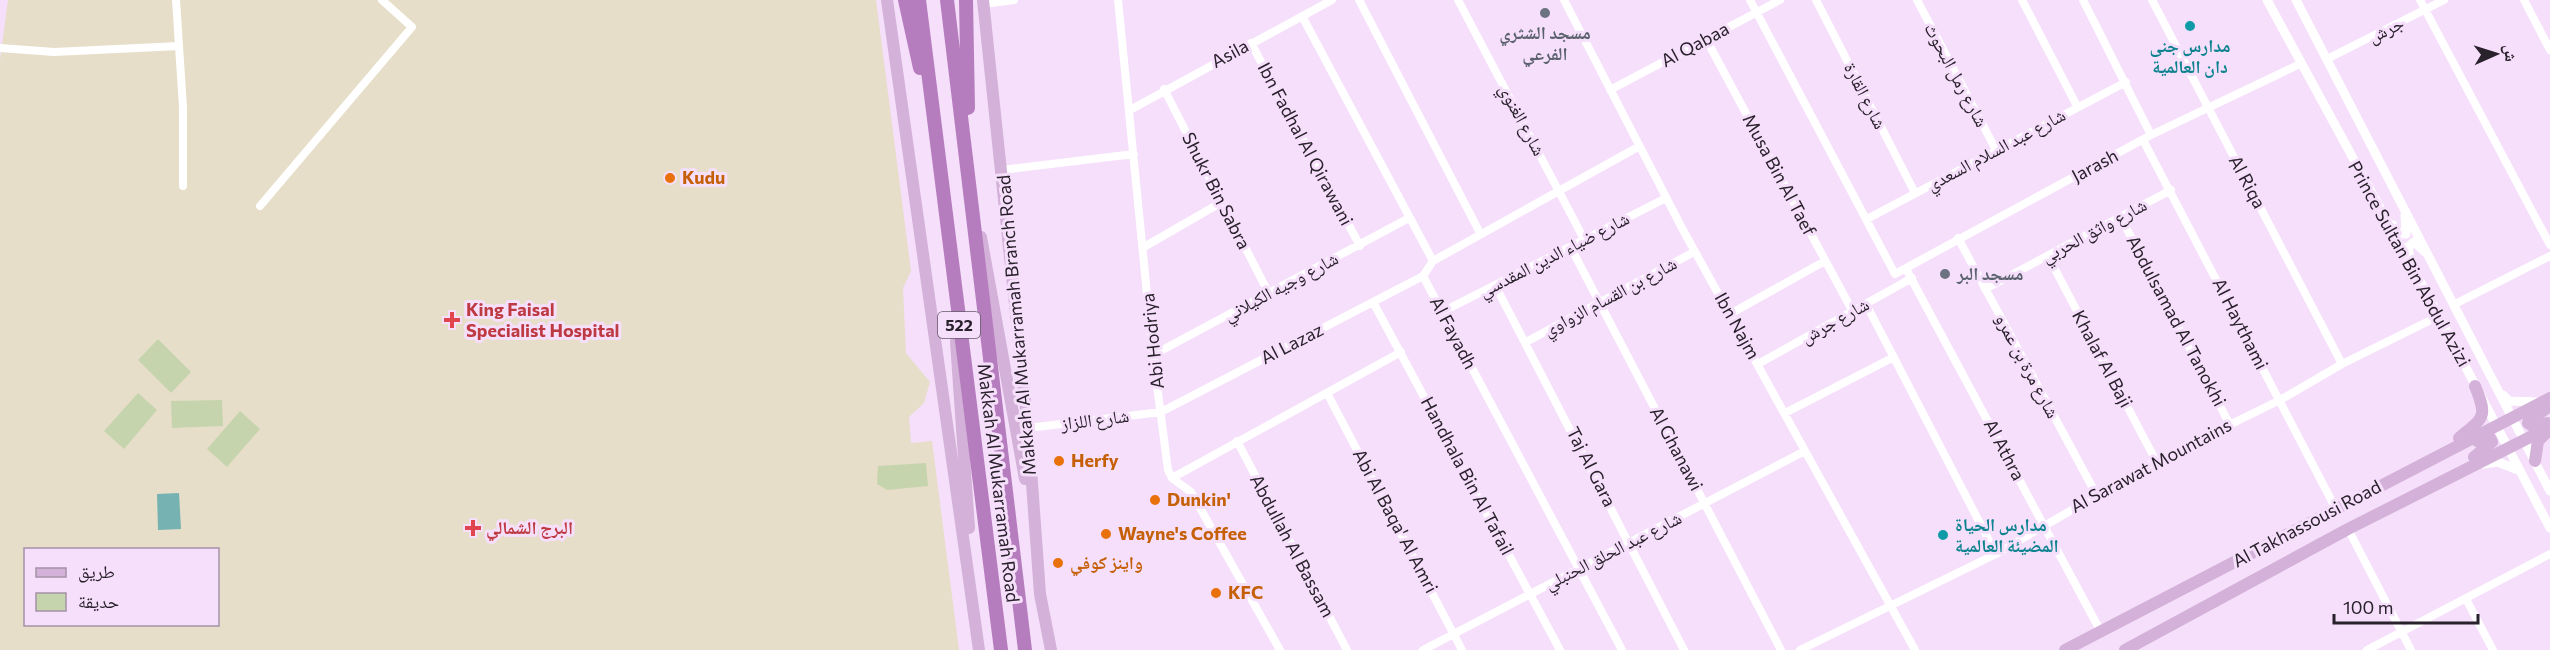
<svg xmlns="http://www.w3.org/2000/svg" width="2550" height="650" viewBox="0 0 2550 650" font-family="Commissioner,'Noto Naskh Arabic',sans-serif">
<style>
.medical{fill:#e6dec8;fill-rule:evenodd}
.green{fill:#c6d4ae}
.water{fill:#76b2b2}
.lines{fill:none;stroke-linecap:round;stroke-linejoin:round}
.minor{stroke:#fff;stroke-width:8}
.tertiary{stroke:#fff;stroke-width:9}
.primary{stroke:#d3b1d8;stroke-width:12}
.motorway{stroke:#b67dbe;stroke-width:14}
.worship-dot{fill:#6b7280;stroke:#f6dffb;stroke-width:2}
.culture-dot{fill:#0f9aa8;stroke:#f6dffb;stroke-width:2}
.food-dot{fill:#e8710a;stroke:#f6dffb;stroke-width:2}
.health-dot{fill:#e0444e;stroke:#f6dffb;stroke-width:2}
.labels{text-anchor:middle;stroke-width:6;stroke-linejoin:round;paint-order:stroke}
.shield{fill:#f6dffb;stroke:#665a69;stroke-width:1.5}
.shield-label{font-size:16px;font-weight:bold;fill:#29212b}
.street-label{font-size:18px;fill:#29212b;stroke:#f6dffb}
.worship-label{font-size:18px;font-weight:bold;fill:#5b616d;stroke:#f6dffb}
.culture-label{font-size:18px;font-weight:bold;fill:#0d838f;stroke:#f6dffb}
.food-label{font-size:18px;font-weight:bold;fill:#c56008;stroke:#f6dffb;text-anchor:start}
.health-label{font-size:18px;font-weight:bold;fill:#be3a42;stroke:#f6dffb;text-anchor:start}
</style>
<rect width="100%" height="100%" fill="#f6dffb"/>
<!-- medical -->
<path class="medical" d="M 8,0 L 876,0 L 911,271 L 903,288 L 906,353 L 930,382 L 924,403 L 909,417 L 911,443 L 932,441 L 959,650 L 0,650 L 0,60 ZM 26,550 L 218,550 L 218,624 L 26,624 Z"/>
<!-- green -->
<path class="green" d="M 158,339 L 191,372 L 171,393 L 138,360 Z
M 138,393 L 157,410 L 124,449 L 104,431 Z
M 222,400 L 223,426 L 172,428 L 171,401 Z
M 240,411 L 260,429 L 227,467 L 207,449 Z
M 926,463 L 928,486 L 887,490 L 877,484 L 878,466 Z"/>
<!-- water -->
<path class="water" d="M 179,493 L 181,529 L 158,530 L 157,494 Z"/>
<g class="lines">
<!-- minor -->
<path class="minor" d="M 176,0 L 183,107 L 183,186
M 1118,0 L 1153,355 L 1168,470 L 1172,478 L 1191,492 L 1280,650
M 1359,0 L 1480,233
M 1458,0 L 1585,241
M 1564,0 L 1683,230 L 1915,650
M 1750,0 L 1895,274 L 2151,135 L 2300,64
M 1816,0 L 1915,193
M 1917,0 L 1996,150
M 2022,0 L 2077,106
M 2083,0 L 2151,135
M 2152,0 L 2342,364
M 2420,0 L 2550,245
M 2524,0 L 2550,50
M 984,4 L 1014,0
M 1302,16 L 1433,261
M 1706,39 L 1853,312
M 1251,43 L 1360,246
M 0,48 L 54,52 L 179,46
M 2327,59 L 2444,0
M 1164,89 L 1268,292
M 1610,90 L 1780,0
M 1130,110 L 1332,0
M 2143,140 L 2336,509
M 1002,170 L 1134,154
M 260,206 L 412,27 L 382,0
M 2121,218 L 2230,425
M 1867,219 L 2126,82
M 1958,238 L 2096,494
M 1144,247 L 1222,202
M 1571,248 L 1781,650
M 2048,256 L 2156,461
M 1906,269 L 2101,632
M 1495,285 L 1684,650
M 1985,289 L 2171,190
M 1373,302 L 1560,650
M 1866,304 L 1996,554
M 2455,304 L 2550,256
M 1442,312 L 1666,198
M 1730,314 L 1825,261
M 1526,342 L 1694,252
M 1153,355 L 1409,218
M 1758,364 L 1912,278
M 1327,393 L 1462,650
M 1785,413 L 1894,357
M 1028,428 L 1161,412 L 1423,276
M 1237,441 L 1347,650
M 1172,478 L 1401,352
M 2348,529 L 2411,650
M 2466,599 L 2493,650
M 1423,650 L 1803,452
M 1622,650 L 1423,276 L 1433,261 L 1638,147
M 1800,650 L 1996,554 L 2156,461 L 2280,400 L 2342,364 L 2439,316
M 2367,650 L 2550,554"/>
<!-- tertiary -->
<path class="tertiary" d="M 2267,0 L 2439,316 L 2550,528
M 2296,0 L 2550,491
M 2393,225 L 2399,233 L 2406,234 L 2405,215
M 2410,258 L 2408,247 L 2414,242 L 2425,252
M 2503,395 L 2509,401 L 2537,402
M 2483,464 L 2498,462 L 2518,470"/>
<!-- primary -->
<path class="primary" d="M 887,0 L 979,650
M 983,0 L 1028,428 L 1040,594 L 1051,650
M 981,237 L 1025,479
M 956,342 L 969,528
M 2547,423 L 2534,427 L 2528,423 L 2529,420 L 2550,406
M 2459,438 C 2484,417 2488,418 2475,386
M 2474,457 L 2492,442 L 2490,438 L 2477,441
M 2535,461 L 2538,441 L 2548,431
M 2065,650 L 2550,398
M 2125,650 L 2348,529 L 2550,427"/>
<!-- motorway -->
<path class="motorway" d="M 905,0 L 920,68
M 919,0 L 1001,650
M 947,0 L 1025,650
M 966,0 L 968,108"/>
</g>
<!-- markers -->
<g class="worship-dot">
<circle cx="1545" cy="13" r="6"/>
<circle cx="1945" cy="274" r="6"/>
</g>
<g class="culture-dot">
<circle cx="2190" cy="26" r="6"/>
<circle cx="1943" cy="535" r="6"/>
</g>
<g class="food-dot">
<circle cx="670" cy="178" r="6"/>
<circle cx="1059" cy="461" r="6"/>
<circle cx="1155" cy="500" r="6"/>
<circle cx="1106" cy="534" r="6"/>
<circle cx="1058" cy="563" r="6"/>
<circle cx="1216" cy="593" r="6"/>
</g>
<g class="health-dot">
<path d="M449 311h6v6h6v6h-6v6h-6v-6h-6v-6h6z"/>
<path d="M470 519h6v6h6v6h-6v6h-6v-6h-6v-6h6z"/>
</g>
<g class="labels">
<!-- shield labels -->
<rect class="shield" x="938" y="312" width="42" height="26" rx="4.5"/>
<g class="shield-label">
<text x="959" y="331">522</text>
</g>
<!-- street labels -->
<g class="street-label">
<text transform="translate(2386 30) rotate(-26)" y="6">جرش</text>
<text transform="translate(1695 45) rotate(-28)" y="6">Al Qabaa</text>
<text transform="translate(1230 54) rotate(-28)" y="6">Asila</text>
<text transform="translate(1956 75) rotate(62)" y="6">شارع رمل البحوث</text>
<text transform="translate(1865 96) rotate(63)" y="6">شارع القارة</text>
<text transform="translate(1522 120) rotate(62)" y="6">شارع الغنوي</text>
<text transform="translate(1305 144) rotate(62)" y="6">Ibn Fadhal Al Qirawani</text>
<text transform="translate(1996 150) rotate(-28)" y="6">شارع عبد السلام السعدي</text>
<text transform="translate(2095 166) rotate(-28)" y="6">Jarash</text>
<text transform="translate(1779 175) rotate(62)" y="6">Musa Bin Al Taef</text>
<text transform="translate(2247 182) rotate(62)" y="6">Al Riqa</text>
<text transform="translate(1216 191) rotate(63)" y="6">Shukr Bin Sabra</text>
<text transform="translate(2094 231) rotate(-28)" y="6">شارع واثق الحربي</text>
<text transform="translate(1554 255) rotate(-27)" y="6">شارع ضياء الدين المقدسي</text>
<text transform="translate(2409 264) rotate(61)" y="6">Prince Sultan Bin Abdul Azizi</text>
<text transform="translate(1281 287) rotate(-28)" y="6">شارع وجيه الكيلاني</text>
<text transform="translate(1610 297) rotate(-28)" y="6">شارع بن القسام الزواوي</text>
<text transform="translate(1835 321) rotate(-29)" y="6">شارع جرش</text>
<text transform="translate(2176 321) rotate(62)" y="6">Abdulsamad Al Tanokhi</text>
<text transform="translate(2240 324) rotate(63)" y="6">Al Haythami</text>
<text transform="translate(1017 325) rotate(-95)" y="6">Makkah Al Mukarramah Branch Road</text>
<text transform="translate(1737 326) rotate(61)" y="6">Ibn Najm</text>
<text transform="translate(1453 333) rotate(62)" y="6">Al Fayadh</text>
<text transform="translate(1153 341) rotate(-96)" y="6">Abi Hodriya</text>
<text transform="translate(1292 344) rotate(-27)" y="6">Al Lazaz</text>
<text transform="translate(2102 359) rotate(62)" y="6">Khalaf Al Baji</text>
<text transform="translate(2027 366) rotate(62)" y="6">شارع مرة بن عمرو</text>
<text transform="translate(1095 420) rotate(-7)" y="6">شارع اللزاز</text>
<text transform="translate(1676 449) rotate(62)" y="6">Al Ghanawi</text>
<text transform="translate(2004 450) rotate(62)" y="6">Al Athra</text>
<text transform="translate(2151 466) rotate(-28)" y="6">Al Sarawat Mountains</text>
<text transform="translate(1591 467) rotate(63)" y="6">Taj Al Gara</text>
<text transform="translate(1467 476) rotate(62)" y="6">Handhala Bin Al Tafail</text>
<text transform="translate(998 483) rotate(83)" y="6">Makkah Al Mukarramah Road</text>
<text transform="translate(1395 521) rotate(62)" y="6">Abi Al Baqa' Al Amri</text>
<text transform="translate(2307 524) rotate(-28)" y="6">Al Takhassousi Road</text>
<text transform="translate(1292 546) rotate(62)" y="6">Abdullah Al Bassam</text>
<text transform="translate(1613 551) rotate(-27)" y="6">شارع عبد الحلق الحنبلي</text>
</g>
<!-- worship labels -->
<g class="worship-label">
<text x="1545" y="39">مسجد الشثري<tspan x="1545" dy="21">الفرعي</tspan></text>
<text x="1957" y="280" text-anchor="start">مسجد البر</text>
</g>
<!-- culture labels -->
<g class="culture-label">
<text x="2190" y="52">مدارس جنى<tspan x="2190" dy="21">دان العالمية</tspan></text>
<text x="1955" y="531" text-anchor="start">مدارس الحياة<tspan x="1955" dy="21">المضيئة العالمية</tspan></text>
</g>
<!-- food labels -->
<g class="food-label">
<text x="682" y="184">Kudu</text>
<text x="1071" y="467">Herfy</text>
<text x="1167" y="506">Dunkin'</text>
<text x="1118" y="540">Wayne's Coffee</text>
<text x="1070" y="569">واينز كوفي</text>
<text x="1228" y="599">KFC</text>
</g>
<!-- health labels -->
<g class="health-label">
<text x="466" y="316">King Faisal<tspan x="466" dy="21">Specialist Hospital</tspan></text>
<text x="486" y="534">البرج الشمالي</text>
</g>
</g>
<!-- legend -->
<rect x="24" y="548" width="195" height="78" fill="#f6dffb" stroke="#a493a8" stroke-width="1.5"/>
<rect x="36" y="568" width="30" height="9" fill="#d3b1d8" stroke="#a493a8" stroke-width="1.5"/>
<text x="78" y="578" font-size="18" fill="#29212b">طريق</text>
<rect x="36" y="593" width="30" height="18" fill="#c6d4ae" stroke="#a493a8" stroke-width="1.5"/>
<text x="78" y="608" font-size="18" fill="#29212b">حديقة</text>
<!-- north arrow -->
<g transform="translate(2496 54) rotate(87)" stroke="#f6dffb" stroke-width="4.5" paint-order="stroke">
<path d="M0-4.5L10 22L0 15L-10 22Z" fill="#29212b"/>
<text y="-9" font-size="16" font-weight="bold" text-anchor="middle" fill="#29212b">ش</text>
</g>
<!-- scale -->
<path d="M2334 614v9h144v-9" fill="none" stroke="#29212b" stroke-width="3"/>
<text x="2343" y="614" font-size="18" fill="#29212b" stroke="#f6dffb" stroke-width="4.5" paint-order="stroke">100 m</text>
</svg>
